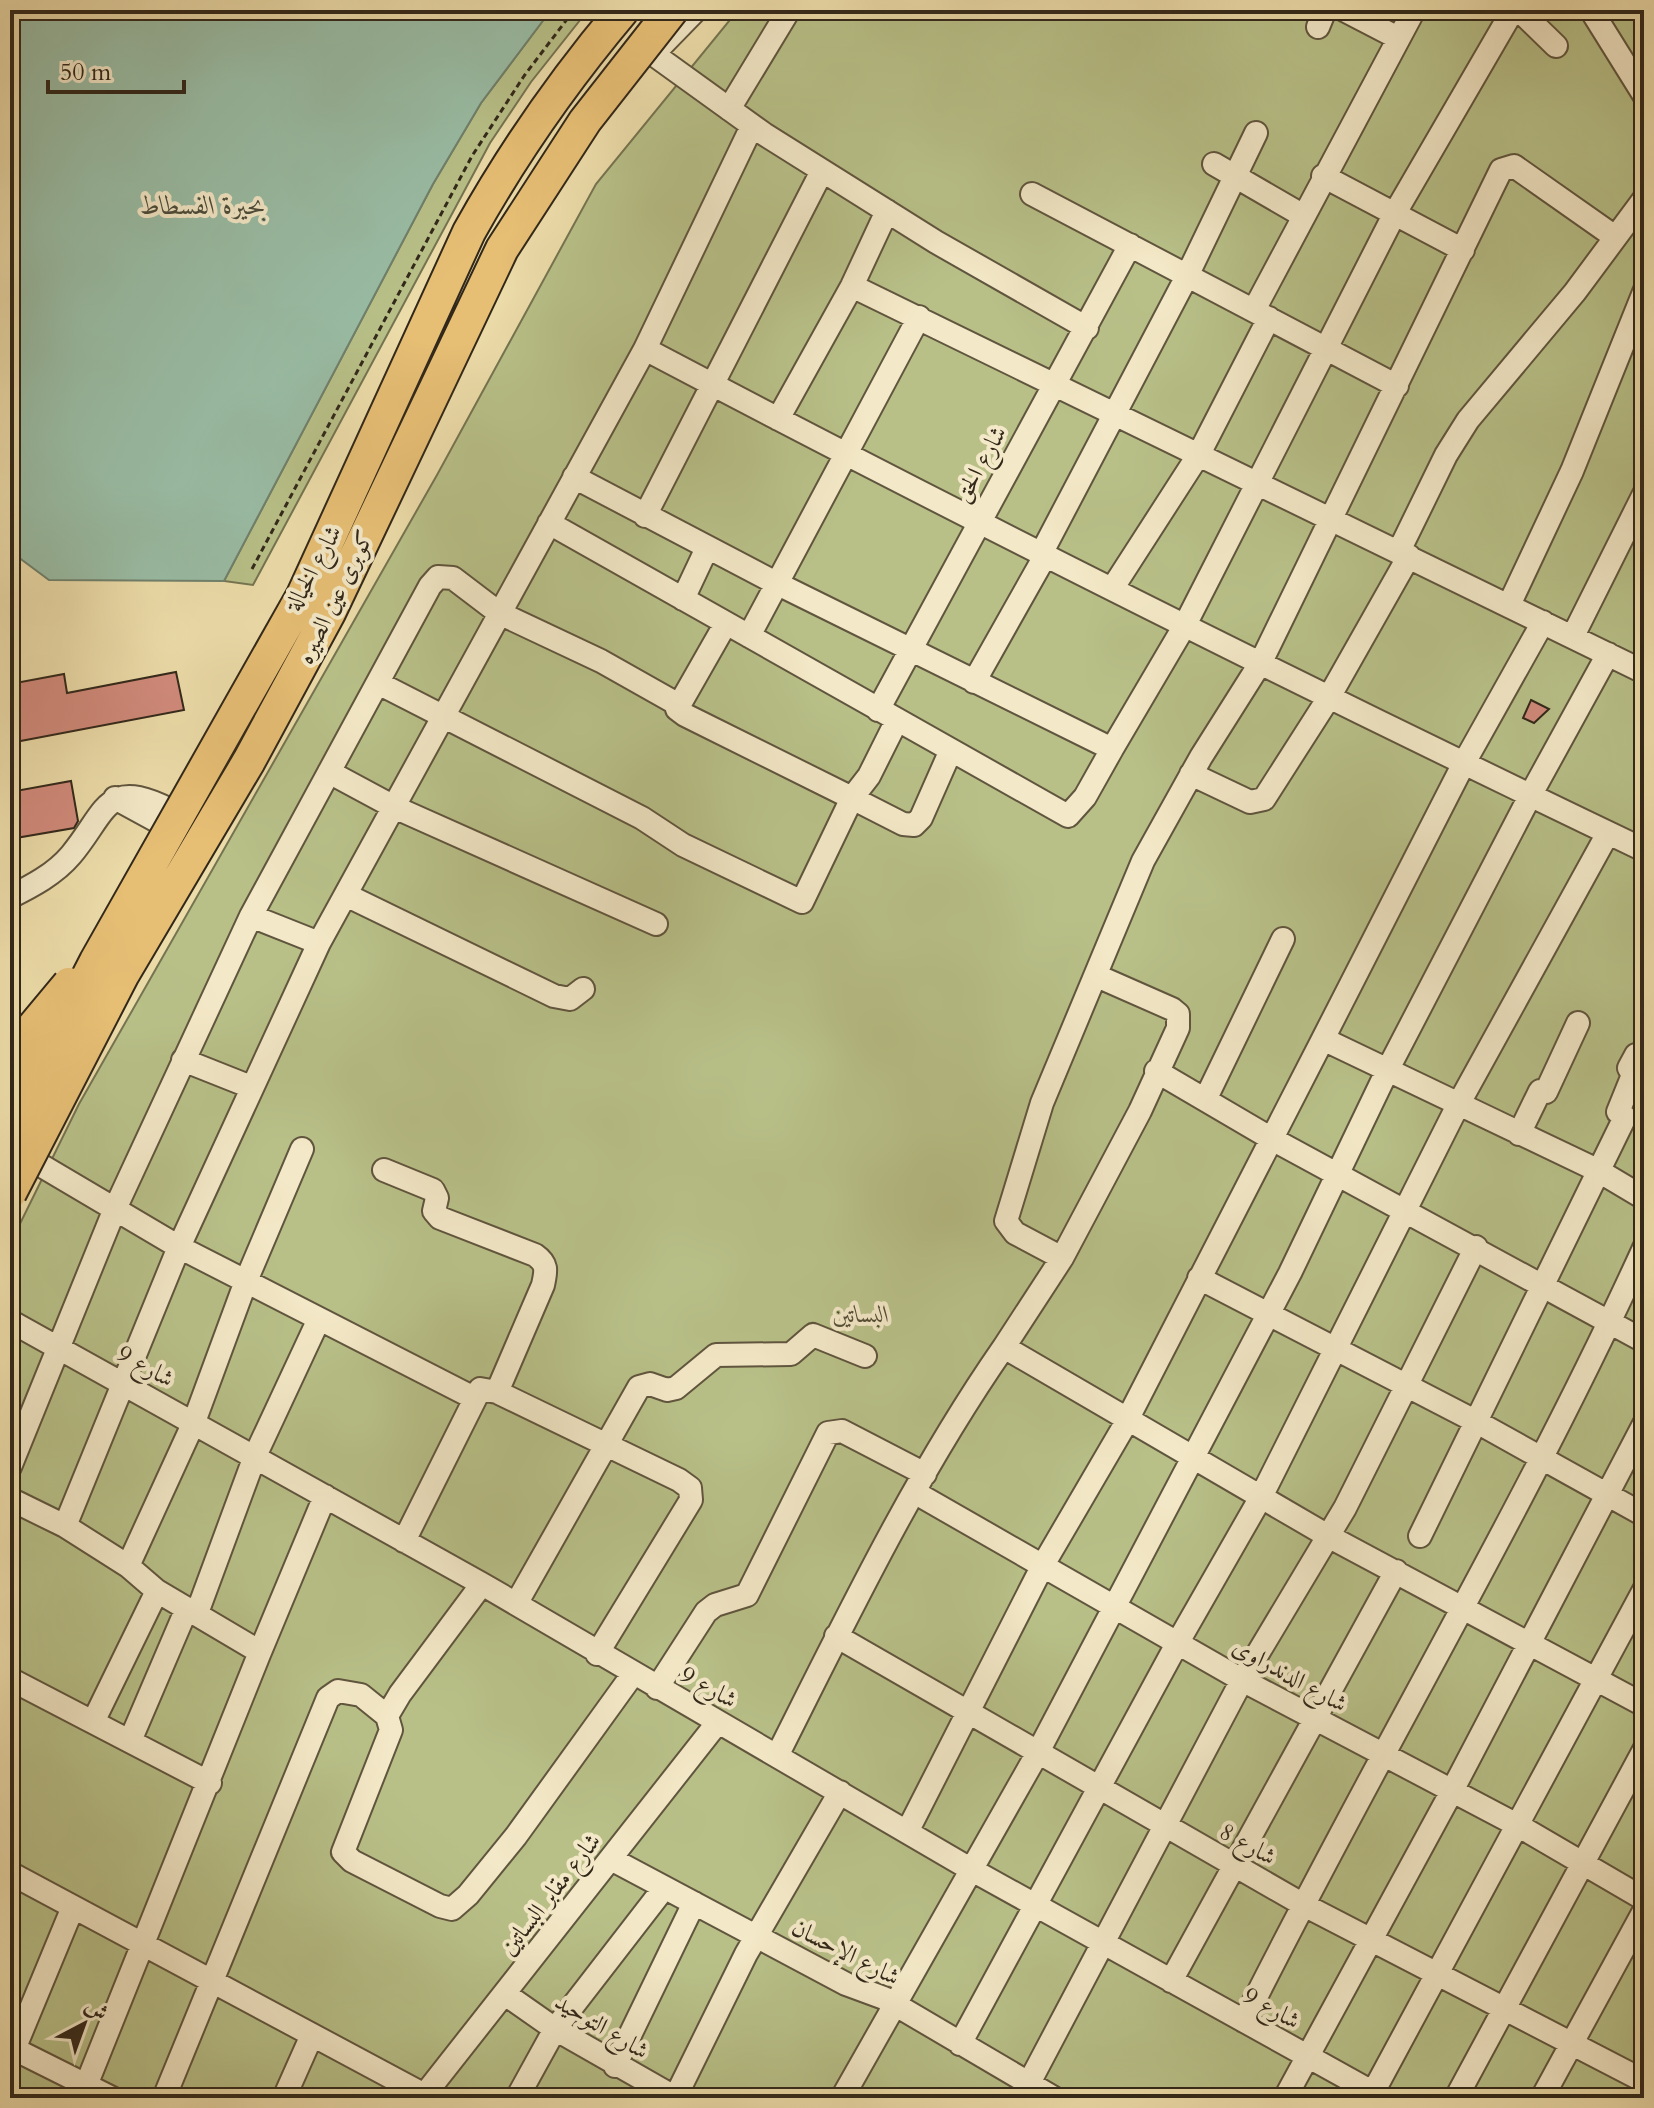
<svg xmlns="http://www.w3.org/2000/svg" width="1654" height="2108" viewBox="0 0 1654 2108" font-family="Cardo,Amiri,serif">
<style>
.green{fill:#b8c088;stroke:#757451;stroke-width:2}
.water{fill:#99bca4;stroke:#70816d;stroke-width:2}
.building{fill:#d18a7b;stroke:#32281a;stroke-width:2}
.lines{fill:none;stroke-linecap:round;stroke-linejoin:round}
.minor-casing{stroke:#60553e;stroke-width:26}
.path{stroke:#32281a;stroke-width:3;stroke-dasharray:6 4;stroke-linecap:butt}
.minor{stroke:#f3e8c7;stroke-width:22}
.highway-bridge-casing{stroke:#32281a;stroke-width:36;stroke-linecap:butt}
.highway-bridge{stroke:#e6be74;stroke-width:32}
.labels{text-anchor:middle;stroke-width:8;stroke-linejoin:round;paint-order:stroke}
.street-label{font-size:24px;fill:#32281a;stroke:#f3e8c7}
.park-label{font-size:24px;font-style:italic;fill:#544e36;stroke:#f3e8c7}
.water-label{font-size:26px;font-style:italic;fill:#4c4d3c;stroke:#f3e8c7}
</style>
<rect width="100%" height="100%" fill="#ecdca9"/>
<filter id="stains"><feTurbulence type="fractalNoise" baseFrequency=".0025" numOctaves="4"/><feColorMatrix values="0 0 0 0 .2 0 0 0 0 .09 0 0 0 0 .02 0 0 0 .5 -.17"/></filter>
<radialGradient id="worn" r=".72"><stop offset=".6" stop-color="#630" stop-opacity="0"/><stop offset="1" stop-color="#630" stop-opacity=".3"/></radialGradient>
<!-- green -->
<path class="green" d="M 551,10 L 588,10 L 531,82 L 490,143 L 253,585 L 224,581 L 433,184 L 481,103 Z
M 738,10 L 1644,10 L 1644,2098 L 10,2098 L 10,1244 L 79,1104 L 437,475 L 596,184 Z"/>
<!-- water -->
<path class="water" d="M 10,10 L 551,10 L 481,103 L 433,184 L 224,581 L 49,580 L 10,551 Z"/>
<!-- building -->
<path class="building" d="M 176,672 L 184,710 L 10,743 L 10,684 L 64,674 L 67,693 Z
M 1531,700 L 1549,709 L 1534,723 L 1523,718 Z
M 71,781 L 78,821 L 74,828 L 10,839 L 10,792 Z"/>
<g class="lines">
<defs>
<path id="minor" d="M 1344,10 L 1398,38
M 1519,10 L 1556,46
M 1591,10 L 1644,95
M 1318,27 L 1325,10
M 658,49 L 696,10
M 653,54 L 764,134 L 936,242 L 1087,328
M 729,109 L 789,10
M 1214,164 L 1302,215
M 1323,176 L 1463,250
M 1032,194 L 1397,386
M 852,286 L 1644,672
M 1254,310 L 1414,10
M 645,349 C 975,523 1308,689 1644,850
M 778,419 L 852,286 L 887,211
M 574,477 L 776,583 L 1112,749 L 1185,625 L 1395,213 L 1513,10
M 645,516 L 822,171
M 549,523 L 1068,816 L 1085,797 L 1112,749
M 1399,551 L 1446,455 L 1468,420 L 1575,292 L 1644,199
M 1041,554 L 1187,276 L 1256,133
M 1112,589 L 1199,454 L 1269,318
M 683,599 L 707,548
M 1509,605 L 1572,471 L 1644,292
M 726,623 L 677,709 L 685,715 L 852,798 L 869,776 L 897,720
M 749,636 L 919,317
M 1573,636 L 1644,494
M 974,682 L 1045,556
M 378,683 L 642,818 L 683,845 L 802,902 L 852,798 L 903,824 L 914,825 L 921,818 L 951,750
M 878,710 L 1130,245
M 329,772 L 394,807 L 656,924
M 1191,774 L 1250,802 L 1264,799 L 1328,699 L 1409,556
M 115,798 L 192,840
M 346,895 L 554,996 L 570,999 L 583,989
M 10,897 C 32,886 55,874 71,855 C 107,812 105,777 170,810
M 251,916 L 319,943
M 1323,1039 L 1464,763 L 1543,622
M 183,1060 L 251,1087
M 1156,1071 L 1272,1139 L 1644,1341
M 1206,1098 L 1283,939
M 1519,1134 L 1540,1091 L 1546,1092 L 1578,1023
M 302,1149 L 246,1281 L 194,1422 L 128,1566 L 157,1591 L 260,1652 L 325,1496
M 20,1153 L 179,1247 L 474,1398
M 384,1170 L 433,1190 L 437,1198 L 434,1211 L 440,1218 L 535,1255 C 548,1264 546,1271 543,1285 L 497,1392
M 1062,1258 L 1015,1233 L 1006,1221 L 1042,1103 L 1143,861 L 1201,757 L 1261,662 L 1501,170 L 1514,166 L 1615,237
M 1199,1278 L 1475,1421 L 1644,1515
M 10,1321 L 482,1584 L 972,1870 L 1383,2098
M 1004,1347 L 1062,1258 L 1140,1111 L 1178,1028 L 1178,1014 L 1172,1009 L 1097,976
M 10,1467 L 114,1211 L 251,916 L 430,586 L 438,577 L 453,578 L 499,613 L 601,661 L 679,705
M 914,1492 L 1242,1680 L 1519,1826 L 1644,1899
M 10,1499 L 65,1526 L 128,1566
M 65,1526 L 179,1247 L 319,943 L 645,349 L 752,126
M 1420,1536 L 1625,1117 L 1618,1112 L 1633,1075 L 1629,1068 L 1636,1055
M 404,1541 L 480,1389 L 497,1392 L 679,1480 L 690,1488 L 691,1500 L 597,1654
M 516,1604 L 639,1387 L 650,1384 L 667,1390 L 676,1388 L 716,1355 L 791,1354 L 813,1335 L 865,1356
M 197,1613 L 255,1456 L 319,1319
M 836,1636 L 1302,1904 L 1644,2081
M 10,1679 L 210,1783
M 657,1688 L 706,1612 L 715,1605 L 747,1595 L 828,1433 L 842,1431 L 925,1474
M 387,1716 L 391,1730 L 343,1852 L 352,1861 L 440,1906 L 452,1909 L 468,1895 L 516,1836 L 633,1674
M 93,1722 L 157,1591
M 130,1741 L 187,1608
M 777,1756 C 847,1617 915,1475 1004,1347 L 1328,1536 L 1644,1705
M 907,1832 L 1043,1565 L 1123,1428 L 1323,1039 L 1597,1170 L 1644,1198
M 611,1859 L 846,1984 L 884,1998 L 1054,2098
M 10,1873 L 430,2098
M 1171,1981 L 1396,1571
M 505,1994 L 555,2029 L 676,2098
M 1244,2021 C 1373,1762 1523,1513 1644,1248
M 960,2044 L 1178,1642 L 1261,1497 L 1458,1105 L 1608,833
M 10,2047 L 112,2098
M 10,2059 L 73,1907
M 615,2066 L 694,1903
M 1029,2083 L 1242,1680 L 1345,1508 L 1476,1247
M 81,2098 L 260,1652
M 164,2098 L 328,1698 L 338,1691 L 361,1695 L 387,1716 L 400,1694 L 482,1584
M 284,2098 L 312,2035
M 422,2098 L 718,1722
M 517,2098 L 555,2029 L 664,1888
M 675,2098 L 746,1954 L 840,1792
M 842,2098 L 1037,1754 L 1290,1273 L 1388,1069 L 1530,796 L 1608,654
M 1285,2098 L 1452,1791 L 1644,1424
M 1370,2098 L 1644,1590
M 1456,2098 L 1644,1750
M 1542,2098 L 1644,1911"/>
</defs>
<!-- minor casing -->
<use href="#minor" class="minor-casing"/>
<!-- path -->
<path class="path" d="M 252,569 L 472,156 L 524,76 L 574,10"/>
<!-- minor -->
<use href="#minor" class="minor"/>
<defs>
<path id="highway-bridge" d="M 10,1067 L 34,1026 L 69,984
M 10,1129 L 96,961 L 303,595 L 469,232 C 513,153 564,80 623,10
M 10,1193 L 123,974 L 249,761 L 329,613 L 502,249 L 585,121 L 672,10"/>
</defs>
<!-- highway-bridge casing -->
<use href="#highway-bridge" class="highway-bridge-casing"/>
<!-- highway-bridge -->
<use href="#highway-bridge" class="highway-bridge"/>
</g>
<g class="labels">
<!-- street labels -->
<g class="street-label">
<text transform="translate(980 464) rotate(-61)" y="8">شارع الحق</text>
<text transform="translate(313 568) rotate(-62)" y="8">شارع الخيالة</text>
<text transform="translate(335 597) rotate(-64)" y="8">كوبرى عين الصيره</text>
<text transform="translate(146 1366) rotate(29)" y="8">شارع 9</text>
<text transform="translate(1290 1675) rotate(29)" y="8">شارع الدندراوى</text>
<text transform="translate(709 1687) rotate(29)" y="8">شارع 9</text>
<text transform="translate(1248 1844) rotate(29)" y="8">شارع 8</text>
<text transform="translate(550 1894) rotate(-52)" y="8">شارع مقابر البساتين</text>
<text transform="translate(846 1952) rotate(27)" y="8">شارع الإحسان</text>
<text transform="translate(1272 2008) rotate(29)" y="8">شارع 9</text>
<text transform="translate(602 2026) rotate(31)" y="8">شارع التوحيد</text>
</g>
<!-- park labels -->
<g class="park-label">
<text x="861" y="1322">البساتين</text>
</g>
<!-- water labels -->
<g class="water-label">
<text x="203" y="214">بحيرة الفسطاط</text>
</g>
</g>
<!-- margin -->
<rect width="1654" height="2108" fill="none" stroke="#ecdca9" stroke-width="40"/>
<rect x="12" y="12" width="1630" height="2084" fill="none" stroke="#32281a" stroke-width="4"/>
<rect x="20" y="20" width="1614" height="2068" fill="none" stroke="#32281a" stroke-width="2"/>
<!-- north arrow -->
<g transform="translate(84 2024) rotate(41)" stroke="#f3e8c7" stroke-width="6" paint-order="stroke">
<path d="M0-6L14 30L0 20L-14 30Z" fill="#32281a"/>
<text y="-12" font-size="22" font-weight="bold" text-anchor="middle" fill="#32281a">ش</text>
</g>
<!-- scale -->
<path d="M48 80v12h136v-12" fill="none" stroke="#32281a" stroke-width="4"/>
<text x="60" y="80" font-size="24" fill="#32281a" stroke="#f3e8c7" stroke-width="6" paint-order="stroke">50 m</text>
<rect width="100%" height="100%" filter="url(#stains)"/>
<rect width="100%" height="100%" fill="url(#worn)"/>
</svg>
